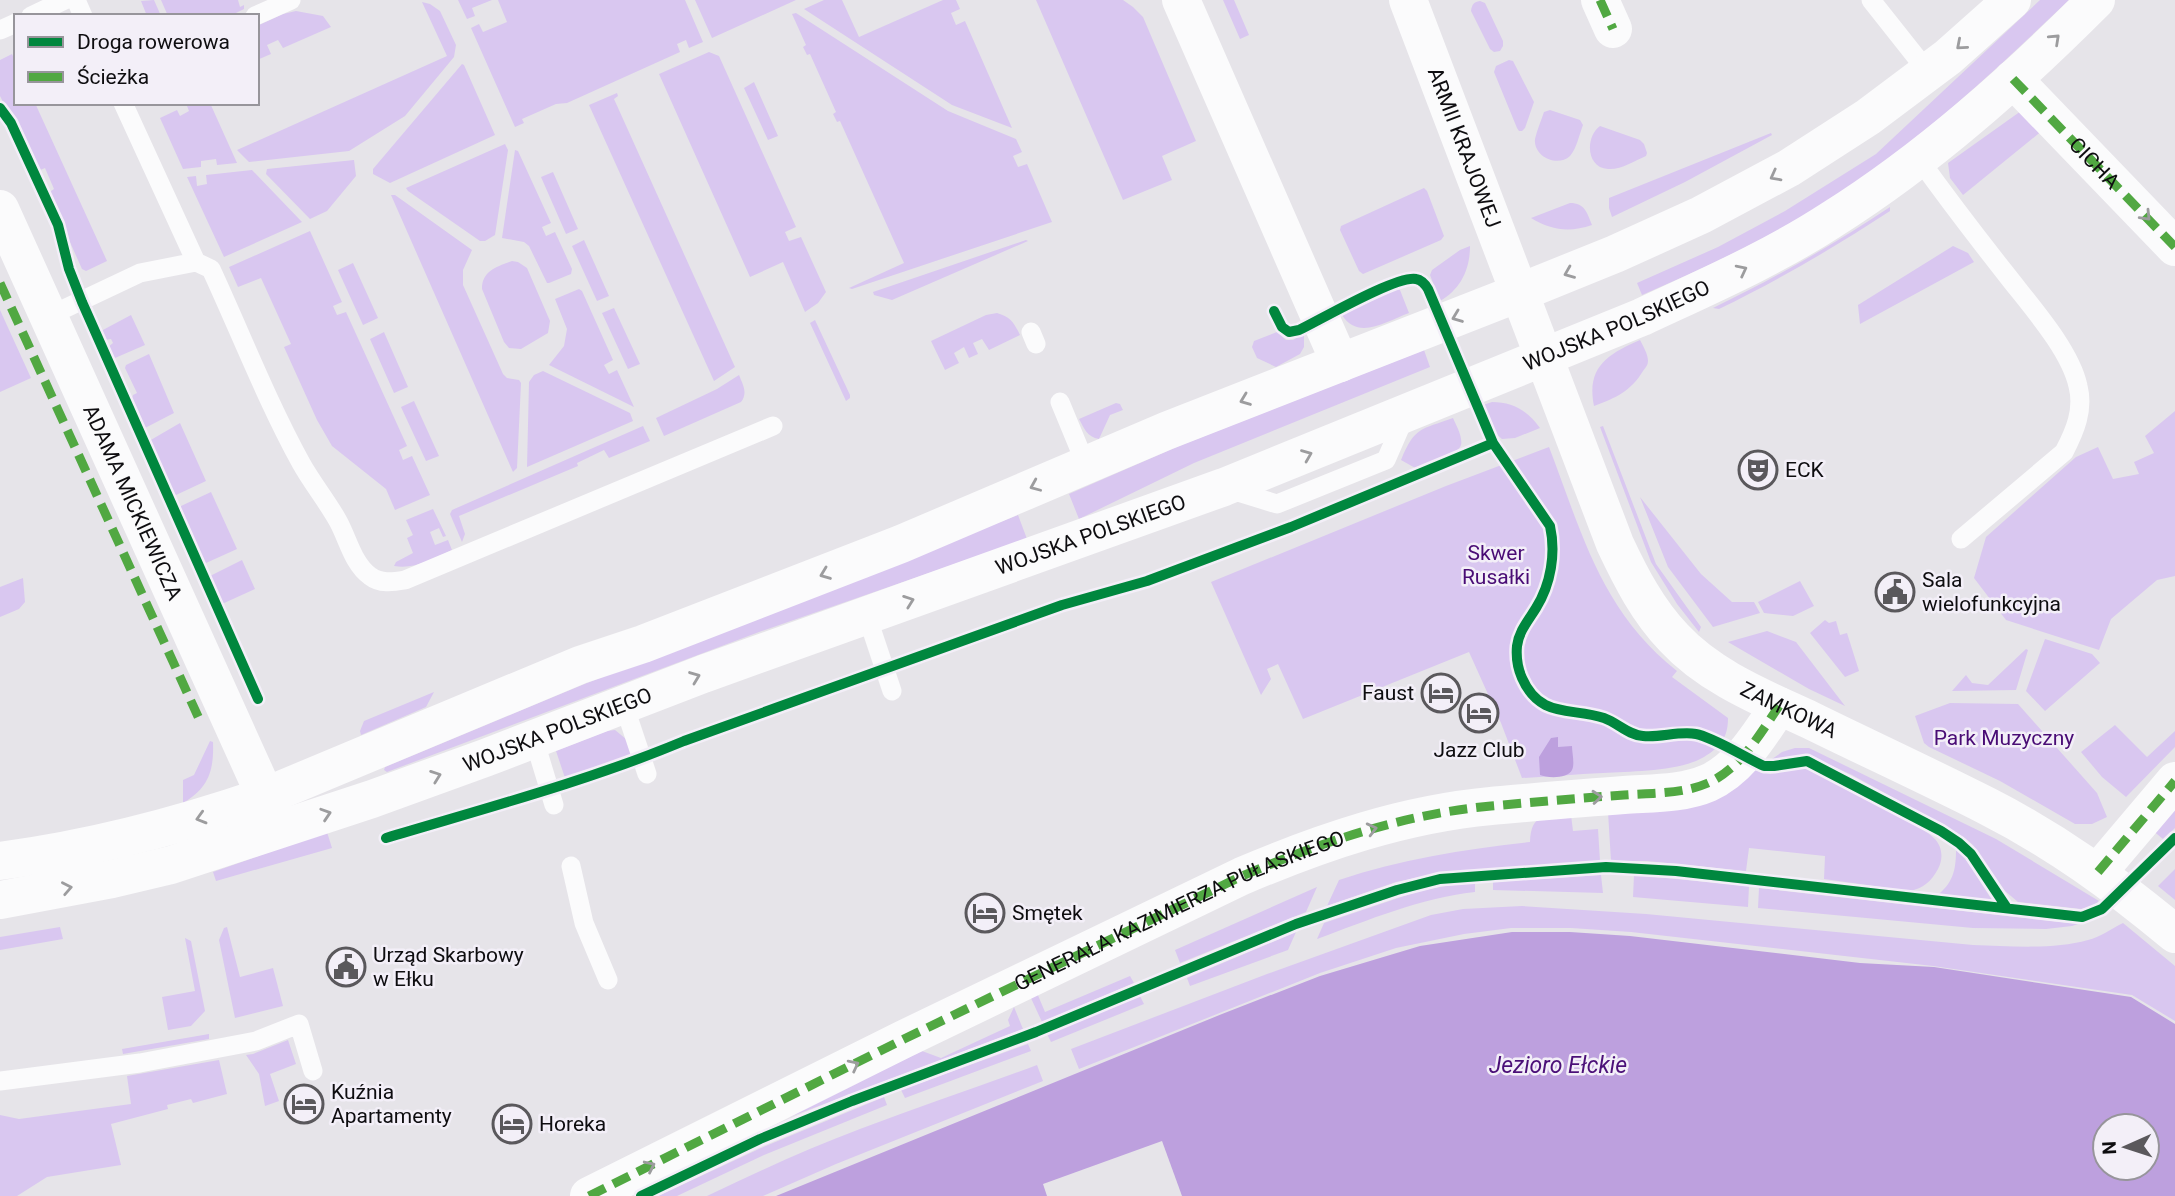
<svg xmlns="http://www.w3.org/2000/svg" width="2175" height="1196" viewBox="0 0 2175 1196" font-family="Roboto,sans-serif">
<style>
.green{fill:#d9c7f0}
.water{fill:#bda0de;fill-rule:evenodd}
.pier{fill:#e6e4e9}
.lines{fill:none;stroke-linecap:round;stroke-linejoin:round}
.service{stroke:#fbfbfc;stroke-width:19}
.minor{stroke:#fbfbfc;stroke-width:38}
.tertiary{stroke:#fbfbfc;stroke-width:38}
.quiet{stroke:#51a842;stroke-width:9;stroke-dasharray:18 9;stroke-linecap:butt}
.cycleway-casing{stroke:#f3eff8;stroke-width:15}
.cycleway{stroke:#00873e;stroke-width:10}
.oneway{stroke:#9c9c9e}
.labels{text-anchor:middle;stroke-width:5;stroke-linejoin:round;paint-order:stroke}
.street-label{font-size:21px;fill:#0e0d10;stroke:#f3eff8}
.poi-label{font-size:21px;fill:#0e0d10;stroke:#f3eff8;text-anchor:start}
.park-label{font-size:21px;fill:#490c75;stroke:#f3eff8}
.water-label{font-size:23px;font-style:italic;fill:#4b1078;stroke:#f3eff8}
</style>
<rect width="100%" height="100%" fill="#e6e4e9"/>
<!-- green -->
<path class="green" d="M 154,0 L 161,16 L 147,16 L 141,1 Z
M 161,0 L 238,0 L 240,7 L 244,5 L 244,9 L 230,16 L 168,16 Z
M 458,0 L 492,0 L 472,8 L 475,16 L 467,19 Z
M 498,0 L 685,0 L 703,42 L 689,48 L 686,40 L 677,44 L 680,52 L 567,103 L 556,104 L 522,119 L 524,123 L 515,127 L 471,28 L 479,24 L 483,32 L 507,22 Z
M 695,0 L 796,0 L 712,38 Z
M 824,0 L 842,0 L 859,37 L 943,0 L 956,0 L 960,9 L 951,13 L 956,25 L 965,21 L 1012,128 L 952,105 L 804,9 Z
M 1036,0 L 1123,0 L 1133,7 L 1143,17 L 1196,141 L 1162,156 L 1172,180 L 1123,200 Z
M 1223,0 L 1234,0 L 1249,35 L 1240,39 Z
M 2040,0 L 2069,0 C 1983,82 1895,165 1791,223 C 1743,250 1693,273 1642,295 L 1637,283 L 1718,247 L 1785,211 L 1876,154 Z
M 1480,1 L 1485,3 L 1503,41 L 1503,46 L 1500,51 L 1494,52 L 1490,49 L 1471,11 C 1472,4 1474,2 1480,1 Z
M 422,2 L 430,4 L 440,11 L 456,45 L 454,57 L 405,116 L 349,151 L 249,162 L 237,150 L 447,56 Z
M 296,11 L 323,16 L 331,27 L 283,48 L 278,40 L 267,45 L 271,54 L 257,60 L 257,26 L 283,14 Z
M 796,13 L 948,111 L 1016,139 L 1022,152 L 1013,156 L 1018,167 L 1027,164 L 1052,222 L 852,289 L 849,288 L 904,263 L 840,121 L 837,122 L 833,114 L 836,112 L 810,54 L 807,55 L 803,47 L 806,45 L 792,14 Z
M 709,52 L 719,56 L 796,227 L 785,232 L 789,241 L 801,237 L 826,292 L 818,303 L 805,312 L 783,262 L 750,277 L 659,74 Z
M 12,54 L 16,62 L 16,103 L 35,103 L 107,261 L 86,271 L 82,269 L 48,193 L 54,189 L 45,168 L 38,171 L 0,96 L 0,60 Z
M 1509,60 L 1513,61 L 1534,102 L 1525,128 L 1522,131 L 1519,131 L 1517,128 L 1494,72 L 1496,66 Z
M 462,64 L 464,65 L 495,135 L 390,183 L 373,174 L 373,169 Z
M 754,82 L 778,136 L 768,140 L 744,88 Z
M 617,93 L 618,96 L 614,99 L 735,367 L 714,381 L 589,105 Z
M 193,103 L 210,103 L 237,163 L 217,165 L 216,159 L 201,161 L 201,167 L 183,169 L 160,118 L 177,110 L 180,116 L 189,111 L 187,106 Z
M 1550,110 L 1580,120 L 1583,125 C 1579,135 1577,148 1570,156 C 1557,168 1533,156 1535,139 C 1537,130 1541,121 1544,112 Z
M 2021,111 L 2043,130 L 1963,195 L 1950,178 L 1948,163 Z
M 1600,126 L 1640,140 L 1644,144 L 1647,153 L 1646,156 C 1634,161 1621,170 1608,169 C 1586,168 1585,137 1600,126 Z
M 1771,133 L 1772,135 L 1685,182 L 1612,217 L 1609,208 L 1609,198 Z
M 505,144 L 508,150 L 495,235 L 485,241 L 480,241 L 408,191 L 406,188 Z
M 515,150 L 518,151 L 551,223 L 542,227 L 546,236 L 555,232 L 572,269 L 571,274 L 549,283 L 547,283 L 529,246 L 524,242 L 502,238 Z
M 354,160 L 356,176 L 327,211 L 310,219 L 266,174 L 267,169 Z
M 252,170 L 302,222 L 224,257 L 187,177 L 196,176 L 197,186 L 207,184 L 206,175 Z
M 553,172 L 578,229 L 566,234 L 541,177 Z
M 1424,188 L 1427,191 L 1444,236 L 1441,240 L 1363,274 L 1359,271 L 1340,230 L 1341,226 Z
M 391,195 L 395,195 L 472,250 L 463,270 L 463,285 L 503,374 L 507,378 L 519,380 L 521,383 L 517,468 L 513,472 Z
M 1570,203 C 1585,203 1587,213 1592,225 C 1569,233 1551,230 1531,218 Z
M 1890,207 L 1890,211 C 1835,247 1779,280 1719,309 L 1713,308 C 1775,278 1833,245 1890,207 Z
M 310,231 L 342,302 L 333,306 L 337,315 L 346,312 L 407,446 L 399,450 L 403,460 L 412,456 L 430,495 L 395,510 L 386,489 L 332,446 L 317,420 L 284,347 L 291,344 L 261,278 L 238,287 L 229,267 Z
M 584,240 L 609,296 L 597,301 L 572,246 Z
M 1026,240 L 1028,241 L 892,300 L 874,295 L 873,292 Z
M 1470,246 C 1470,269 1461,289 1440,301 L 1430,275 L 1432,270 L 1460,250 Z
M 1953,246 L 1968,253 L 1974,262 L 1860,324 L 1858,305 Z
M 512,261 L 518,262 L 527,268 L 550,321 L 548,333 L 521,349 L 509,348 L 504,342 L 482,289 C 482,271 496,267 512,261 Z
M 353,263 L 378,318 L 363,325 L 338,270 Z
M 579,289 L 582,291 L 613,360 L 604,365 L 609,374 L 617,370 L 634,407 L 549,365 L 564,346 L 567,329 L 555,299 Z
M 1396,289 L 1400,290 L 1409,313 C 1387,321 1358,341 1342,315 Z
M 614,308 L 640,364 L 628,369 L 602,313 Z
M 0,310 L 31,378 L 0,392 Z
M 997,313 C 1011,317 1014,323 1020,335 L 989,350 L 982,339 L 973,343 L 978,354 L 969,358 L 964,347 L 954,353 L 959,363 L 945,370 L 931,341 L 986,315 Z
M 131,315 L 145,345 L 115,358 L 112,357 L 108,347 L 113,343 L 111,339 L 105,340 L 101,331 Z
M 815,320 L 850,395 L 850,398 L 846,401 L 810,323 Z
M 384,332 L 408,387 L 394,393 L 370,339 Z
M 1277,332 L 1286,340 L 1293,340 L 1304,333 L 1304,347 L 1300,354 L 1276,367 L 1257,358 L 1252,347 L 1254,341 Z
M 1640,340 C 1643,346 1648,354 1648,361 C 1648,365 1646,367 1643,371 C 1631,391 1616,398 1594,406 C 1586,367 1608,354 1640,340 Z
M 1424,350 L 1430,367 L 1194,463 L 1079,519 L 1069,494 L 1179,446 Z
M 149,354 L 174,413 L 145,428 L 143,427 L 131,402 L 133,395 L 137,393 L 125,368 L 126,365 Z
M 543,371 L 630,413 L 633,421 L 527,467 L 529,382 L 534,375 Z
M 739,375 C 743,385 748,393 741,402 L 664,436 L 656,418 L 717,389 Z
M 414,401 L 439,456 L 426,461 L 401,407 Z
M 1492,402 C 1513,402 1528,411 1540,428 L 1515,438 L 1502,439 L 1495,433 L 1483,405 Z
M 1116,403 L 1120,404 L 1123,410 L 1110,415 L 1099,439 C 1087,437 1084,428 1079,419 Z
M 2175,411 L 2175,576 L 2157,580 L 2111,619 L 2099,650 L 2006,620 L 1974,578 L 1986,537 L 2076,457 L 2098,447 L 2113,479 L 2139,474 L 2134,462 L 2154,453 L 2145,436 Z
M 1453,418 C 1456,425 1463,437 1461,445 C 1459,454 1426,465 1417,469 L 1401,460 C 1415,426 1421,430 1453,418 Z
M 180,423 L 206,481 L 176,495 L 174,494 L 149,441 Z
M 643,426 L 650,441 L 609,458 L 604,450 L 577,463 L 578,466 L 459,516 L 465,534 L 462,542 L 450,514 L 452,510 Z
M 1603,426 L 1656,564 L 1701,627 L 1699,632 L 1677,604 L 1651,562 L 1600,427 Z
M 1549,447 C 1582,533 1601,611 1677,671 L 1672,677 L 1728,718 C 1728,737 1721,747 1704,757 C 1678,772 1633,771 1603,773 C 1576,774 1549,777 1522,778 L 1501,723 L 1469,652 L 1303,719 L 1278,664 L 1267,669 L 1271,679 L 1261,695 L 1211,582 L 1446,486 Z
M 211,492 L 237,549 L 206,563 L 204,562 L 180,509 L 181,506 Z
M 1640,497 L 1701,574 L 1732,602 L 1754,602 L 1760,613 L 1713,627 L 1668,567 Z
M 433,509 L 446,536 L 443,537 L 439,528 L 430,532 L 435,545 L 448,540 L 452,550 C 434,558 414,570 394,566 L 396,562 L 413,553 L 407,538 L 413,535 L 406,520 Z
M 1018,515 L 1027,539 L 759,632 L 387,772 L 384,770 L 385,767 L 587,683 Z
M 242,560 L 255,589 L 222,604 L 210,576 Z
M 23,578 L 25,602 L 19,609 L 0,617 L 0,587 Z
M 1800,581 L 1814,606 L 1793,616 L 1764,613 L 1758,602 Z
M 1825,620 L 1829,623 L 1836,621 L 1840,635 L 1847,633 L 1859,671 L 1845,677 L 1810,633 Z
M 1767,631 L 1796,642 L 1845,706 L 1809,689 L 1728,642 Z
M 2045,639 L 2092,654 L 2100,663 L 2045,711 L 2026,691 Z
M 2026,649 L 2028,650 L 2016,690 L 1952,691 L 1966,675 L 1972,683 L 1988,685 Z
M 434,692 L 426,707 L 361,735 L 360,731 L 364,721 Z
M 1950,703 L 2018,704 L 2097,793 L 2107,817 L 2092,824 L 2075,824 L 2000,781 L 1929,747 L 1924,743 L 1915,716 Z
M 2115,725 L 2147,757 L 2175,731 L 2175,747 L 2126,797 L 2102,777 L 2081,752 Z
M 615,730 L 626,739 L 632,755 L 565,778 L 556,751 L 607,731 Z
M 210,741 L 213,742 C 214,770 209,788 183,803 L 183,780 L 194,775 Z
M 1795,748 L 1809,748 L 1996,839 L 2099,901 L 2093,906 L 2081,909 L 2018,902 L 2005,891 L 1973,845 L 1965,838 L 1945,826 L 1852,775 L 1808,755 L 1775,760 L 1772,759 L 1782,752 Z
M 1798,767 C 1819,770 1922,824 1935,839 C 1943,848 1943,860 1938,869 C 1931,882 1923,888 1910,891 L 1824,879 L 1825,856 L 1749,848 L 1746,871 L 1647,861 L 1611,861 L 1608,812 L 1753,770 L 1770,774 Z
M 2175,806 L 2175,828 L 2163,839 L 2152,830 Z
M 1571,815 L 1573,831 L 1598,829 L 1600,861 L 1439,873 L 1396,882 L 1327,906 L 1339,880 C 1401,859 1466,849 1530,842 C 1531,812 1546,816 1571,815 Z
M 327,832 L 332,848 L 216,881 L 213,872 Z
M 1956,849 L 1965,858 L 1992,900 L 1939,894 C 1954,881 1956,868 1956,849 Z
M 2175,869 L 2175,900 L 2158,886 Z
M 1601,875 L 1603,893 L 1493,890 L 1493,882 Z
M 1634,875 L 1749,886 L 1748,907 L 1633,897 Z
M 1475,883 L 1475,892 C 1420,898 1369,920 1317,939 L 1324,923 L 1419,891 L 1445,886 Z
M 1317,887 L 1306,912 L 1180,963 L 1175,950 Z
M 1759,888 L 2078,924 L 2072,926 L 2046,929 L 1973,928 L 1758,908 Z
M 1522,906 L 1646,914 L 1973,945 C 2009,946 2053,950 2088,940 C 2100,937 2111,929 2123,923 L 2175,966 L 2175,1021 L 2132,995 L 1933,966 L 1631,932 L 1571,928 L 1511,928 L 1464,934 L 1396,948 L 1320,973 L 1079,1069 L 1071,1049 L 1267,974 L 1431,915 L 1463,909 Z
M 60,927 L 63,939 L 0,950 L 0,937 Z
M 227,927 L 240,977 L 273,968 L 283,1006 L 235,1018 L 219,940 L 224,928 Z
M 1296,932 L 1288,950 L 1190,986 L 1187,978 Z
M 185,938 L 191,941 L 205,1011 L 191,1026 L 168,1030 L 162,997 L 195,991 Z
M 1130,976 L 1134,983 L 1042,1022 L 1030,996 L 1037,993 L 1045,1012 Z
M 1140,996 L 1144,1004 L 1051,1042 L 1047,1034 Z
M 1014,1007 L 1023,1029 L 779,1121 L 922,1051 L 941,1058 L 1010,1026 L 1008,1020 Z
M 209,1034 L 209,1039 L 123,1054 L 122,1049 Z
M 288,1040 L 296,1064 L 270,1074 L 279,1101 L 265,1106 L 259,1074 L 246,1055 L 253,1054 Z
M 1028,1044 L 1031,1051 L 905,1098 L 901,1090 Z
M 219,1060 L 227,1094 L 193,1103 L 191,1099 L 167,1105 L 168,1109 L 111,1124 L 121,1165 L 47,1177 L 17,1196 L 0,1196 L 0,1115 L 19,1119 L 131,1104 L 127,1076 Z
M 1037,1065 L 1043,1081 L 836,1164 L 763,1196 L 707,1196 C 757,1172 807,1149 860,1129 C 918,1107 978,1087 1037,1065 Z
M 884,1097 L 887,1105 L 764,1155 L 677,1196 L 658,1196 L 761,1148 Z"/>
<!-- water -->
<path class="water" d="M 1558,737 L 1558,747 L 1572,746 C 1572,753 1575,764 1572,770 C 1568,779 1547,778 1540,775 L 1539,757 L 1551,738 Z
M 1512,932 L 1570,932 L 1630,936 L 1860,963 L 1934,967 L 2131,997 L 2175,1024 L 2175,1196 L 776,1196 L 1222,1014 L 1320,976 L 1420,946 ZM 2105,1126 L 2147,1126 L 2147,1168 L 2105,1168 Z"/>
<!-- pier -->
<path class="pier" d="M 1162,1141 L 1182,1196 L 1047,1196 L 1043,1184 Z"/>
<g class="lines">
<!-- service -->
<path class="service" d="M 76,0 L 83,16
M 1871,0 L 1928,72
M 31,16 L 65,0
M 255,16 L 291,0
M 0,30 L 16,23
M 123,103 L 196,262
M 1919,159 C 1947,198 1976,236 2006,274 C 2029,304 2070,349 2078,386 C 2084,410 2075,431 2064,452 L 1961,539
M 49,316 L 140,273 L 196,262 L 211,269 C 241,334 267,401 301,463 C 312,483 327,501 338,521 C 348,539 353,564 370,576 C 380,584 393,582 405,580 L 773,426
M 1031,332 L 1036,344
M 1060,402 L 1086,465
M 1228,489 L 1277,504 L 1386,460 L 1406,414
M 867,616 L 892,691
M 624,705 L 647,774
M 534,739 L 554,805
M 571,866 L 584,923 L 608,980
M 0,1081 L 140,1063 L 256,1041 L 299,1024 L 313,1071"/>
<!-- minor -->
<g class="minor">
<path d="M 1181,0 L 1340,363"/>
<path d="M 1600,0 L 1613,29"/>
<path id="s1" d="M 2013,79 L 2175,247"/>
<path d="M 2098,872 L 2175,781"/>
<path id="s2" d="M 589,1196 L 904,1039 L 1242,876 C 1322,842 1404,814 1491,806 C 1536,802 1580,798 1624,795 C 1651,793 1683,794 1708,783 C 1740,769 1760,734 1779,706"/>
</g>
<!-- tertiary -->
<g class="tertiary">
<path id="s3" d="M 1408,0 L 1615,544 C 1631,578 1648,611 1674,638 C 1710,677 1763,698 1810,720 C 1869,749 1928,776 1987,806 C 2056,841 2115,884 2175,934"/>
<path id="s4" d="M 0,209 L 276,820"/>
<path d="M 0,861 C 91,849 179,826 266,796 L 580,665 L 643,644 L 901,544 L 1166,431 L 1521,292 L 1615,254 L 1701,215 L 1789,168 L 1868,117 L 1948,57 L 2012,0"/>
<path id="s5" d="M 0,900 L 112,879 L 171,865 L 372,799 L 485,758 L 703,674 L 1224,487 L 1642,317 C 1706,287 1771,259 1831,220 C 1928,159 2015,81 2096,0"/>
</g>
<!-- quiet -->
<path class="quiet" d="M 1600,0 L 1613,29
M 2013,79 L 2175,247
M 0,283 L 201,723
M 2098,872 L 2175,781
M 589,1196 L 904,1039 L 1242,876 C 1322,842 1404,814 1491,806 C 1536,802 1580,798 1624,795 C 1651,793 1683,794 1708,783 C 1740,769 1760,734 1779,706"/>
<defs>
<path id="cycleway" d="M 0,108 L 11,123 L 58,225 L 69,269 L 82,302 L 258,699
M 1274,311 L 1282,327 L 1289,332 L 1299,330 C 1320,320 1397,275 1416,279 C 1422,280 1425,284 1428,289 L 1493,443 L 1550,526 C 1556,553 1551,584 1536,608 C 1528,621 1519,631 1517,646 C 1516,657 1518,669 1522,678 C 1540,719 1571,707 1604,718 C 1618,723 1628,735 1643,736 C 1660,738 1678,731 1696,734 C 1713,737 1746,758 1764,766 L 1774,766 L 1807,761 L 1941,831 L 1959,843 L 1971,854 L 2007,908
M 386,838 C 486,808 588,781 684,741 L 1062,605 L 1147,581 L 1291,527 L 1493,443
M 641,1196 L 760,1139 L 852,1101 L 1036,1032 L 1296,924 L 1397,890 L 1440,879 L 1606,867 L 1676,871 L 2082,917 L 2102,909 L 2175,838"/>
</defs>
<!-- cycleway casing -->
<use href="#cycleway" class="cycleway-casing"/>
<!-- cycleway -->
<use href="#cycleway" class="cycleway"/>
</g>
<!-- one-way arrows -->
<defs><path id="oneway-chevron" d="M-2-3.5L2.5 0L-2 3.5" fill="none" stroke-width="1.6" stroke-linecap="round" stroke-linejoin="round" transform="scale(1.75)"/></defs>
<g class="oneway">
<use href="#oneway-chevron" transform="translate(2055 39) rotate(-43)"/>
<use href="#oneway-chevron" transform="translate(1961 45) rotate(139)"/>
<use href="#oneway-chevron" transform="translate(1775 176) rotate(152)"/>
<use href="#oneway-chevron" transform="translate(2146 216) rotate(46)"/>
<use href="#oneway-chevron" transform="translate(1742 270) rotate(-27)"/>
<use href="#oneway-chevron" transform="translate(1569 273) rotate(158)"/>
<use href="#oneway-chevron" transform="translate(1457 317) rotate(159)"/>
<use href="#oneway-chevron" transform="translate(1245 400) rotate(159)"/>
<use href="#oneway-chevron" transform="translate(1307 455) rotate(-22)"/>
<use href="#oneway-chevron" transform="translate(1035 486) rotate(157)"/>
<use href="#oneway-chevron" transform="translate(825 574) rotate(159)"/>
<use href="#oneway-chevron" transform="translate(909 601) rotate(-20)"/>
<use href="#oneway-chevron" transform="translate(695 677) rotate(-21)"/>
<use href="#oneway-chevron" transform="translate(436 776) rotate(-20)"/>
<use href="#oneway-chevron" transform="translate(1597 797) rotate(-5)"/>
<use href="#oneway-chevron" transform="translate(326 814) rotate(-18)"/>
<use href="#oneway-chevron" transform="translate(201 818) rotate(164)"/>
<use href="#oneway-chevron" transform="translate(1372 829) rotate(-14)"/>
<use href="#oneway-chevron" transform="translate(67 888) rotate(-11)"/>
<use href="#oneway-chevron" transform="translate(854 1065) rotate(-27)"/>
<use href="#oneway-chevron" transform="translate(650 1166) rotate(-26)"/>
</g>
<!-- icons -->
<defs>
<symbol id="theatre-ring" viewBox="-11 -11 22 22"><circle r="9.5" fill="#f3eff8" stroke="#5a585c" stroke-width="1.5"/><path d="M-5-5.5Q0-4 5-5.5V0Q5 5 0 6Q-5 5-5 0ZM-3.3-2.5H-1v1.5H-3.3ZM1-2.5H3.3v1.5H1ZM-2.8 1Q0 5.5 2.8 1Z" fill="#5a585c"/></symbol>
<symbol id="civic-ring" viewBox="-11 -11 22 22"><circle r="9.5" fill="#f3eff8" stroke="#5a585c" stroke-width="1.5"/><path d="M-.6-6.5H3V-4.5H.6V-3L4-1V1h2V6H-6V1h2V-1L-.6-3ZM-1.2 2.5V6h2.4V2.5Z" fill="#5a585c"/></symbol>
<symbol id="hotel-ring" viewBox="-11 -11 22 22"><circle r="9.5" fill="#f3eff8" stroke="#5a585c" stroke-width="1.5"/><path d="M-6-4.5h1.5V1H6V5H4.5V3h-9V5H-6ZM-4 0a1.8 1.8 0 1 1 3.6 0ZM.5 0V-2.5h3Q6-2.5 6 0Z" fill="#5a585c"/></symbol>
</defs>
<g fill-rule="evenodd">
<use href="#theatre-ring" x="1736" y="448" width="44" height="44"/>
<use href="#civic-ring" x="1873" y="570" width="44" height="44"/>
<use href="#hotel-ring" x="1419" y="671" width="44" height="44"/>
<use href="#hotel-ring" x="1457" y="691" width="44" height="44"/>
<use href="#hotel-ring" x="963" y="891" width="44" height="44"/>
<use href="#civic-ring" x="324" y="945" width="44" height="44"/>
<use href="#hotel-ring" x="282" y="1082" width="44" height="44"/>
<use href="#hotel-ring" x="490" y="1102" width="44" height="44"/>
</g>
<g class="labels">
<!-- street labels -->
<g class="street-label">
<text dy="7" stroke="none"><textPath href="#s3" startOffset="158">ARMII KRAJOWEJ</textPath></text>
<text dy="7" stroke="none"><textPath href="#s1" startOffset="117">CICHA</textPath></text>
<text dy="7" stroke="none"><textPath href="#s5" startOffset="1718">WOJSKA POLSKIEGO</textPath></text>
<text dy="7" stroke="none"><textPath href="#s4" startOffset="322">ADAMA MICKIEWICZA</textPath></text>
<text dy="7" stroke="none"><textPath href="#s5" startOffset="1152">WOJSKA POLSKIEGO</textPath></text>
<text dy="7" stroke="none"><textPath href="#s3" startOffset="830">ZAMKOWA</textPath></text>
<text dy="7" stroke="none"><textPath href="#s5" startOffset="584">WOJSKA POLSKIEGO</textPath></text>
<text dy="7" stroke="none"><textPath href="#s2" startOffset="656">GENERAŁA KAZIMIERZA PUŁASKIEGO</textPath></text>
</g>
<!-- poi labels -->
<g class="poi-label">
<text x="1785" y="477">ECK</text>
<text x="1922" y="587">Sala<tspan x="1922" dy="24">wielofunkcyjna</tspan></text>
<text x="1414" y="700" text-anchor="end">Faust</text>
<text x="1479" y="757" text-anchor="middle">Jazz Club</text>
<text x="1012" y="920">Smętek</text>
<text x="373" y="962">Urząd Skarbowy<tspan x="373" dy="24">w Ełku</tspan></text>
<text x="331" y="1099">Kuźnia<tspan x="331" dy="24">Apartamenty</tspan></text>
<text x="539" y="1131">Horeka</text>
</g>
<!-- park labels -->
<g class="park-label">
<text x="1496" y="560">Skwer<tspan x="1496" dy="24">Rusałki</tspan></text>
<text x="2004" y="745">Park Muzyczny</text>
</g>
<!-- water labels -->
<g class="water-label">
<text x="1558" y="1073">Jezioro Ełckie</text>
</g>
</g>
<!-- legend -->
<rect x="14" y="14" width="245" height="91" fill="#f3eff8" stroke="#97959b" stroke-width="2"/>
<rect x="28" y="37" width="35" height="10" fill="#00873e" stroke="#97959b" stroke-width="2"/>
<text x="77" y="49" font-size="21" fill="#0e0d10">Droga rowerowa</text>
<rect x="28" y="72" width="35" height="10" fill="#51a842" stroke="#97959b" stroke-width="2"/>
<text x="77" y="84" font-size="21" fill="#0e0d10">Ścieżka</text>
<!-- north arrow -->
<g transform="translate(2126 1147) rotate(267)"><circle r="33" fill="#f3eff8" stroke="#97959b" stroke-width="2"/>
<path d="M0-5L12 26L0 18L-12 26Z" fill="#5a585c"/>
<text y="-10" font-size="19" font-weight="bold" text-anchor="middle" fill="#0e0d10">N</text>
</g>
</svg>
